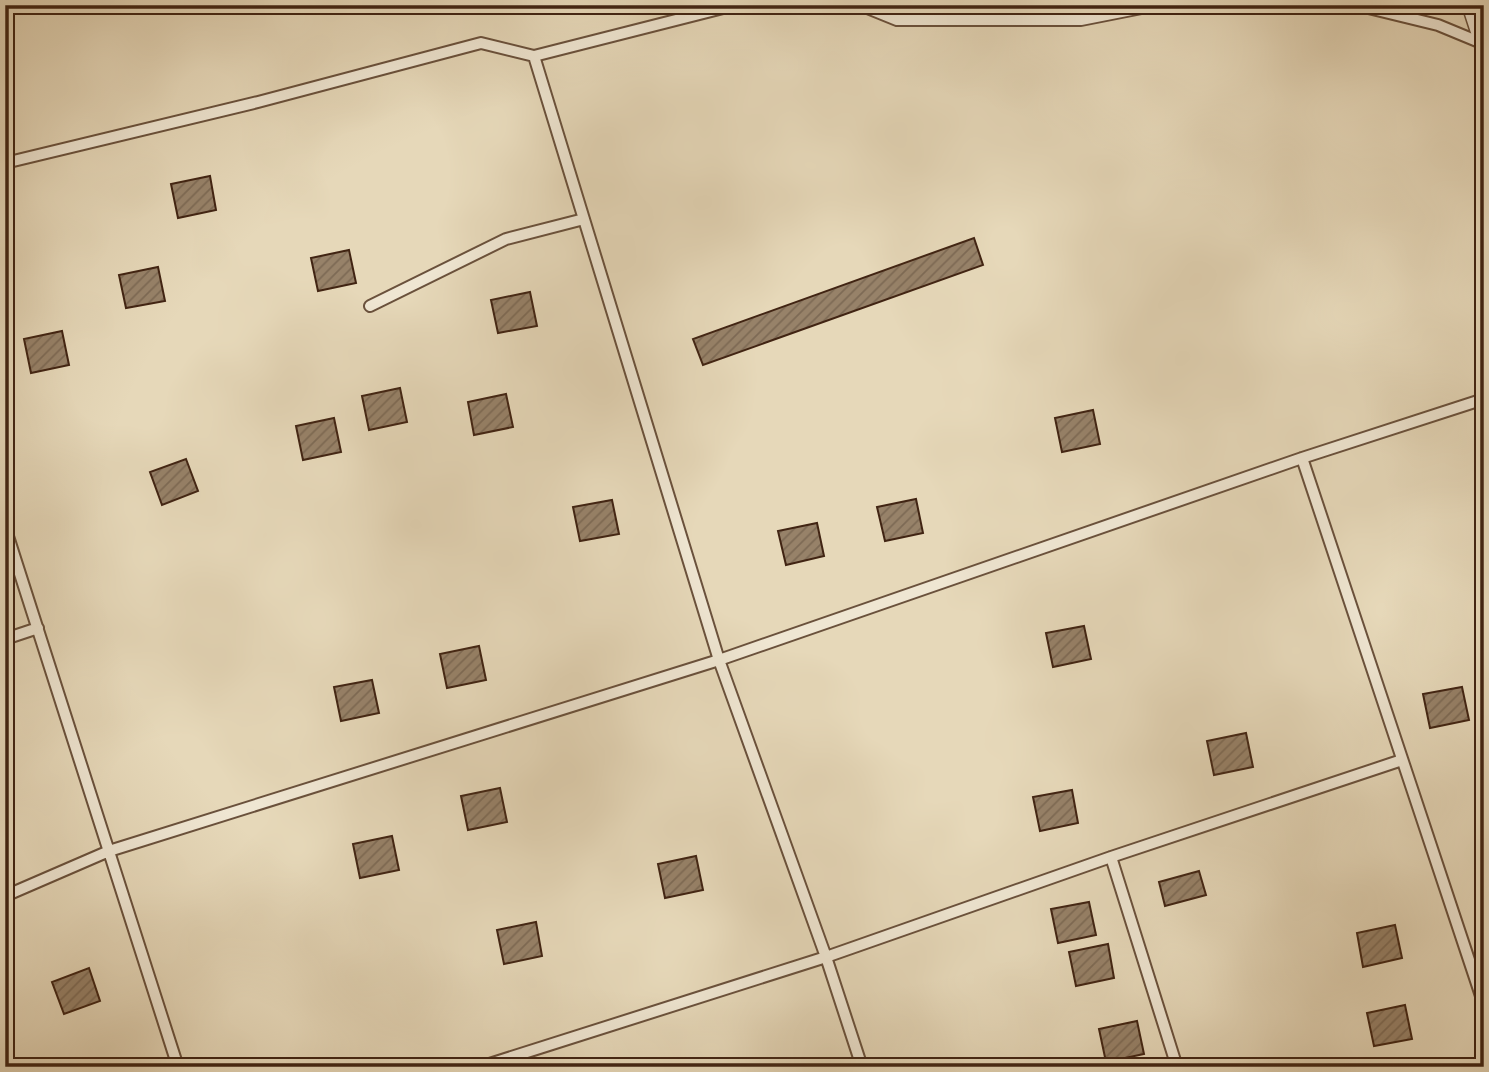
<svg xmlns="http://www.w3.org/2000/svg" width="1489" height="1072" viewBox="0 0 1489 1072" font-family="'IM FELL French Canon',serif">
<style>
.building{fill:url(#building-hatch);stroke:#412413;stroke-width:2}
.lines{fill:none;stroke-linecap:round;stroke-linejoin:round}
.service-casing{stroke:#6a513c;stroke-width:14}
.minor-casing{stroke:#6a513c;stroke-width:24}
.service{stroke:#efe6d2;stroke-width:10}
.minor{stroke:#efe6d2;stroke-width:21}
</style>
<defs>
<pattern id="building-hatch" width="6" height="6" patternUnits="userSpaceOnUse" patternTransform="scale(1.75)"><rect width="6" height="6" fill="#978269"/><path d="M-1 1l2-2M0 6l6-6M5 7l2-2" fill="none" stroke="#7d6a55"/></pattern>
</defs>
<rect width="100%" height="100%" fill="#e6d8b9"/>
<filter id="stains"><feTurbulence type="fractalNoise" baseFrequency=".00286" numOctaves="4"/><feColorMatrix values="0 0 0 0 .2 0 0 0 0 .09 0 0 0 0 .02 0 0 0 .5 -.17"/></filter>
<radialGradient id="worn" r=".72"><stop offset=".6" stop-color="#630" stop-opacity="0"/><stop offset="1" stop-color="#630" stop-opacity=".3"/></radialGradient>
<!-- building -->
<path class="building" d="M 210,176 L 216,210 L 178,218 L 171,184 Z
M 974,238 L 983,265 L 703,365 L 693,339 Z
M 349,250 L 356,283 L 318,291 L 311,258 Z
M 158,267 L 165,301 L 126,308 L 119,275 Z
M 530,292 L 537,326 L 498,333 L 491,300 Z
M 62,331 L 69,365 L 31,373 L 24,339 Z
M 400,388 L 407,422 L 369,430 L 362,396 Z
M 506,394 L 513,427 L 474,435 L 468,402 Z
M 1093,410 L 1100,444 L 1062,452 L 1055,418 Z
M 334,418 L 341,452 L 303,460 L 296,426 Z
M 186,459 L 198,491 L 162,505 L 150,472 Z
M 916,499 L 923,533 L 885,541 L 877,507 Z
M 612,500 L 619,534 L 580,541 L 573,507 Z
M 817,523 L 824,556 L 786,565 L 778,531 Z
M 1084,626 L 1091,659 L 1053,667 L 1046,633 Z
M 479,646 L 486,680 L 447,688 L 440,654 Z
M 372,680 L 379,713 L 341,721 L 334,687 Z
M 1462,687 L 1469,720 L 1430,728 L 1423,694 Z
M 1246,733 L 1253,767 L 1214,775 L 1207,741 Z
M 500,788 L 507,822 L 468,830 L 461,796 Z
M 1072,790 L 1078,823 L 1040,831 L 1033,797 Z
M 392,836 L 399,870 L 360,878 L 353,844 Z
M 696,856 L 703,890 L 665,898 L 658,864 Z
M 1199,871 L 1206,895 L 1165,906 L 1159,882 Z
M 1089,902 L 1096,935 L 1058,943 L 1051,909 Z
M 536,922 L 542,956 L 504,964 L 497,930 Z
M 1395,925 L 1402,958 L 1363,967 L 1357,933 Z
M 1108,944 L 1114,978 L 1076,986 L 1069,952 Z
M 89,968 L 100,1001 L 64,1014 L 52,982 Z
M 1405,1005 L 1412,1039 L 1374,1046 L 1367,1013 Z
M 1137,1021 L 1144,1054 L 1106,1062 L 1099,1029 Z"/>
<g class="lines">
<defs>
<path id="service" d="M 860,5 L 897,20 L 1081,20 L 1157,5
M 1356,5 L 1438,25 L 1484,44
M 534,56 L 719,660 L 826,957 L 862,1067
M 5,163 L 258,102 L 481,43 L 534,56 L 735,5
M 370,306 L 506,239 L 584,219
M 1302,458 L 1484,1005
M 5,527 L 178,1067
M 5,639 L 38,628
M 1111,857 L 1177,1067
M 5,896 L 109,851 L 719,660 L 1302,458 L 1484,399
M 480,1067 L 826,957 L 1111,857 L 1402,760"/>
<path id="minor" d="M 1473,5 L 1484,39"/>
</defs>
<!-- service casing -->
<use href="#service" class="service-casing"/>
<!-- minor casing -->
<use href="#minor" class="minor-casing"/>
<!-- service -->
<use href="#service" class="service"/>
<!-- minor -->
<use href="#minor" class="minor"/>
</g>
<!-- margin -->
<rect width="1489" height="1072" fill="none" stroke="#e6d8b9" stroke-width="28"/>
<rect x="7" y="7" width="1475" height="1058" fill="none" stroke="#412413" stroke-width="3.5"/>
<rect x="14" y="14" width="1461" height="1044" fill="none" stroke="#412413" stroke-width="2"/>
<rect width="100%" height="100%" filter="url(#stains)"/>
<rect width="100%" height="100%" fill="url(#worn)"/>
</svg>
